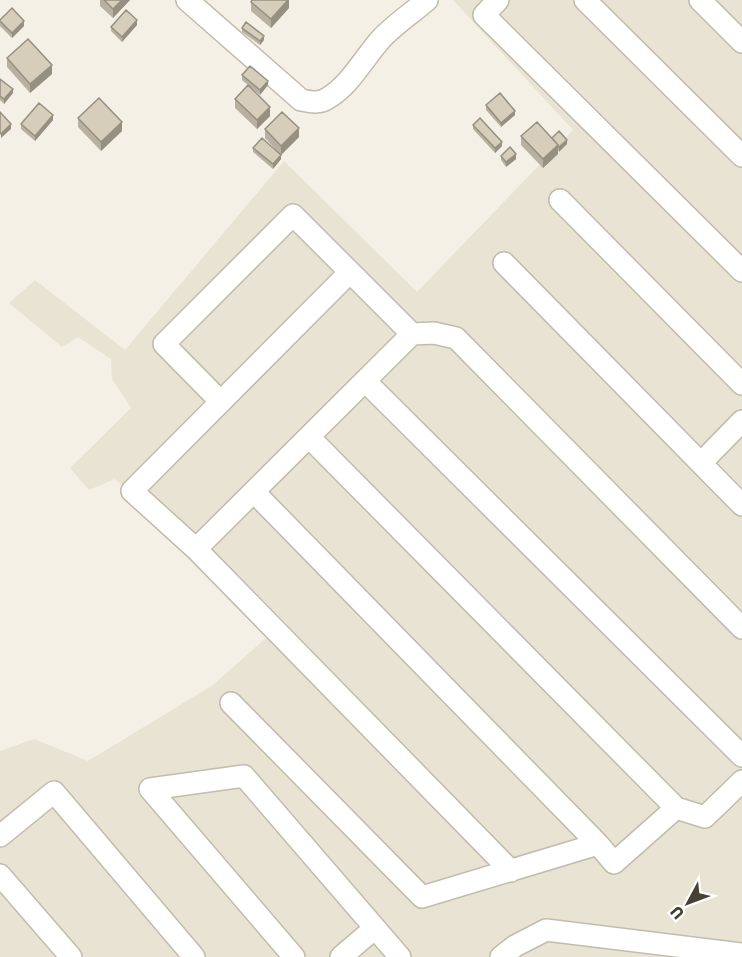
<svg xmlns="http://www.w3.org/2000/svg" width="742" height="957" viewBox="0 0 742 957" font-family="Jost,sans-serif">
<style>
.residential{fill:#e8e3d3}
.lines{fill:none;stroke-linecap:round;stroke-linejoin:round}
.minor-casing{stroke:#c2bcaa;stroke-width:24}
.minor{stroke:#fff;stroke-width:21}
.wall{fill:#b8b0a0}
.shaded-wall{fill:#969082}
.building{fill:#d6cdba;stroke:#969082;stroke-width:1.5}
</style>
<rect width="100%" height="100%" fill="#f4f0e5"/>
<!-- residential -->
<path class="residential" d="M 453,0 L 742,0 L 742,957 L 0,957 L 0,751 L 34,739 L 88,761 L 213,685 L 278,627 L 115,479 L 89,490 L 70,468 L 131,408 L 112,379 L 111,359 L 78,337 L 62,347 L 9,303 L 35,280 L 125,350 L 284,161 L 417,292 L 573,130 Z"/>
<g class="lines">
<defs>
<path id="minor" d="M 187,0 L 301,100 C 311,102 319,104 328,98 C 350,85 364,58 381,39 C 394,25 412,13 427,0
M 498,0 L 484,15 L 742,271
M 585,0 L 742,156
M 700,0 L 742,42
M 560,200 L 742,384
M 504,263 L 742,505
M 412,334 L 434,333 L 456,338 L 742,628
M 365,381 L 742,756
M 221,402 L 164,344 L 293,215 L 350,272
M 309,437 L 676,808 L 705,817 L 742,781
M 701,463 L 742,421
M 254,492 L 598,844
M 196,549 L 412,334 L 350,272 L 132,491 L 196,549 L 511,871
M 231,703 L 422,897 L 598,844 L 614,863 L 676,808
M 0,836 L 54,792 L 194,957
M 0,875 L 71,957
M 294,957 L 150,789 L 244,776 L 400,957
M 341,957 L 375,928
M 501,957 L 515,946 L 546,930 L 742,954"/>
</defs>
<!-- minor casing -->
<use href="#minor" class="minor-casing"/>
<!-- minor -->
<use href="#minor" class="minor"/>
</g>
<!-- wall -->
<path class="wall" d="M 100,0 L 130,0 L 113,18 L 100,6 Z
M 289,0 L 289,8 L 271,28 L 251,11 L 251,2 Z
M 0,20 L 24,26 L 12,38 L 0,26 Z
M 137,25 L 122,42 L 111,31 L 111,27 Z
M 242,28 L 264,40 L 260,45 L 242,32 Z
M 7,58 L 52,74 L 30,93 L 7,67 Z
M 242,75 L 268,85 L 260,95 L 242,80 Z
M 0,79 L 13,93 L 4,104 L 0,100 Z
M 235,99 L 270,116 L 257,129 L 235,108 Z
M 486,105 L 515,115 L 501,127 L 486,110 Z
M 78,118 L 122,131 L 101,151 L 78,127 Z
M 53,120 L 35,141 L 21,129 L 21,124 Z
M 473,125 L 502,146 L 495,153 L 473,129 Z
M 265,129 L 299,137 L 281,155 L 265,138 Z
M 521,136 L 552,138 L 567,144 L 558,151 L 558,154 L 543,168 L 521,145 Z
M 253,148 L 281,159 L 273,169 L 253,152 Z
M 501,156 L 516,159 L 506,167 L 501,160 Z"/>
<!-- shaded-wall -->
<path class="shaded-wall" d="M 122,0 L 130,0 L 113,18 L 113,9 Z
M 288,0 L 289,0 L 289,8 L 271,28 L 271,19 Z
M 137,20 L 137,25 L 122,42 L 122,37 Z
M 24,21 L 24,26 L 12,38 L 12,33 Z
M 264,36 L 264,40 L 260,45 L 260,41 Z
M 52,65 L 52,74 L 30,93 L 30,84 Z
M 268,81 L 268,85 L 260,95 L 260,90 Z
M 13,89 L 13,93 L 4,104 L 4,99 Z
M 270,107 L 270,116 L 257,129 L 257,120 Z
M 515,111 L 515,115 L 501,127 L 501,123 Z
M 53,115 L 53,120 L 35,141 L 35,136 Z
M 122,122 L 122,131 L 101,151 L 101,142 Z
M 11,124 L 11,129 L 1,138 L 1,134 Z
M 299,128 L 299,137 L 281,155 L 281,146 Z
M 567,140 L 567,144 L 559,152 L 559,147 Z
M 502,142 L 502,146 L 495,153 L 495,148 Z
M 558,145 L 558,154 L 543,168 L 543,159 Z
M 516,154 L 516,159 L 506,167 L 506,162 Z
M 281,155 L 281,159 L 273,169 L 273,164 Z"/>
<!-- building -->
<path class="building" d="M 104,0 L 122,0 L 113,9 Z
M 252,0 L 288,0 L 271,19 L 251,2 Z
M 12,8 L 24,21 L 12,33 L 0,21 L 0,20 Z
M 126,10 L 137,20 L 122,37 L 111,27 Z
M 246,22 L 264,36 L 260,41 L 242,28 Z
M 28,39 L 52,65 L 30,84 L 7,58 Z
M 250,66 L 268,81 L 260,90 L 242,75 Z
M 0,79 L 13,89 L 4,99 L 0,96 Z
M 248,85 L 270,107 L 257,120 L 235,99 Z
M 500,93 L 515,111 L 501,123 L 486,105 Z
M 99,98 L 122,122 L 101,142 L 78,118 Z
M 39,103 L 53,115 L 35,136 L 21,124 Z
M 0,112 L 11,124 L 1,134 L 0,133 Z
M 282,112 L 299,128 L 281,146 L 265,129 Z
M 480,118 L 502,142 L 495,148 L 473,125 Z
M 537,122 L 558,145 L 543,159 L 521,136 Z
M 559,131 L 567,140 L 559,147 L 558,145 L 552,138 Z
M 262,138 L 281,155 L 273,164 L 253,148 Z
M 510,147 L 516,154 L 506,162 L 501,156 Z"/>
<!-- north arrow -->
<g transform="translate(688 903) rotate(229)" stroke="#ffffff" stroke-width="4.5" paint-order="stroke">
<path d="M0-4.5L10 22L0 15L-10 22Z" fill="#464134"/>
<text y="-9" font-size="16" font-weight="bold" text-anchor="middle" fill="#464134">U</text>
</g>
</svg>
